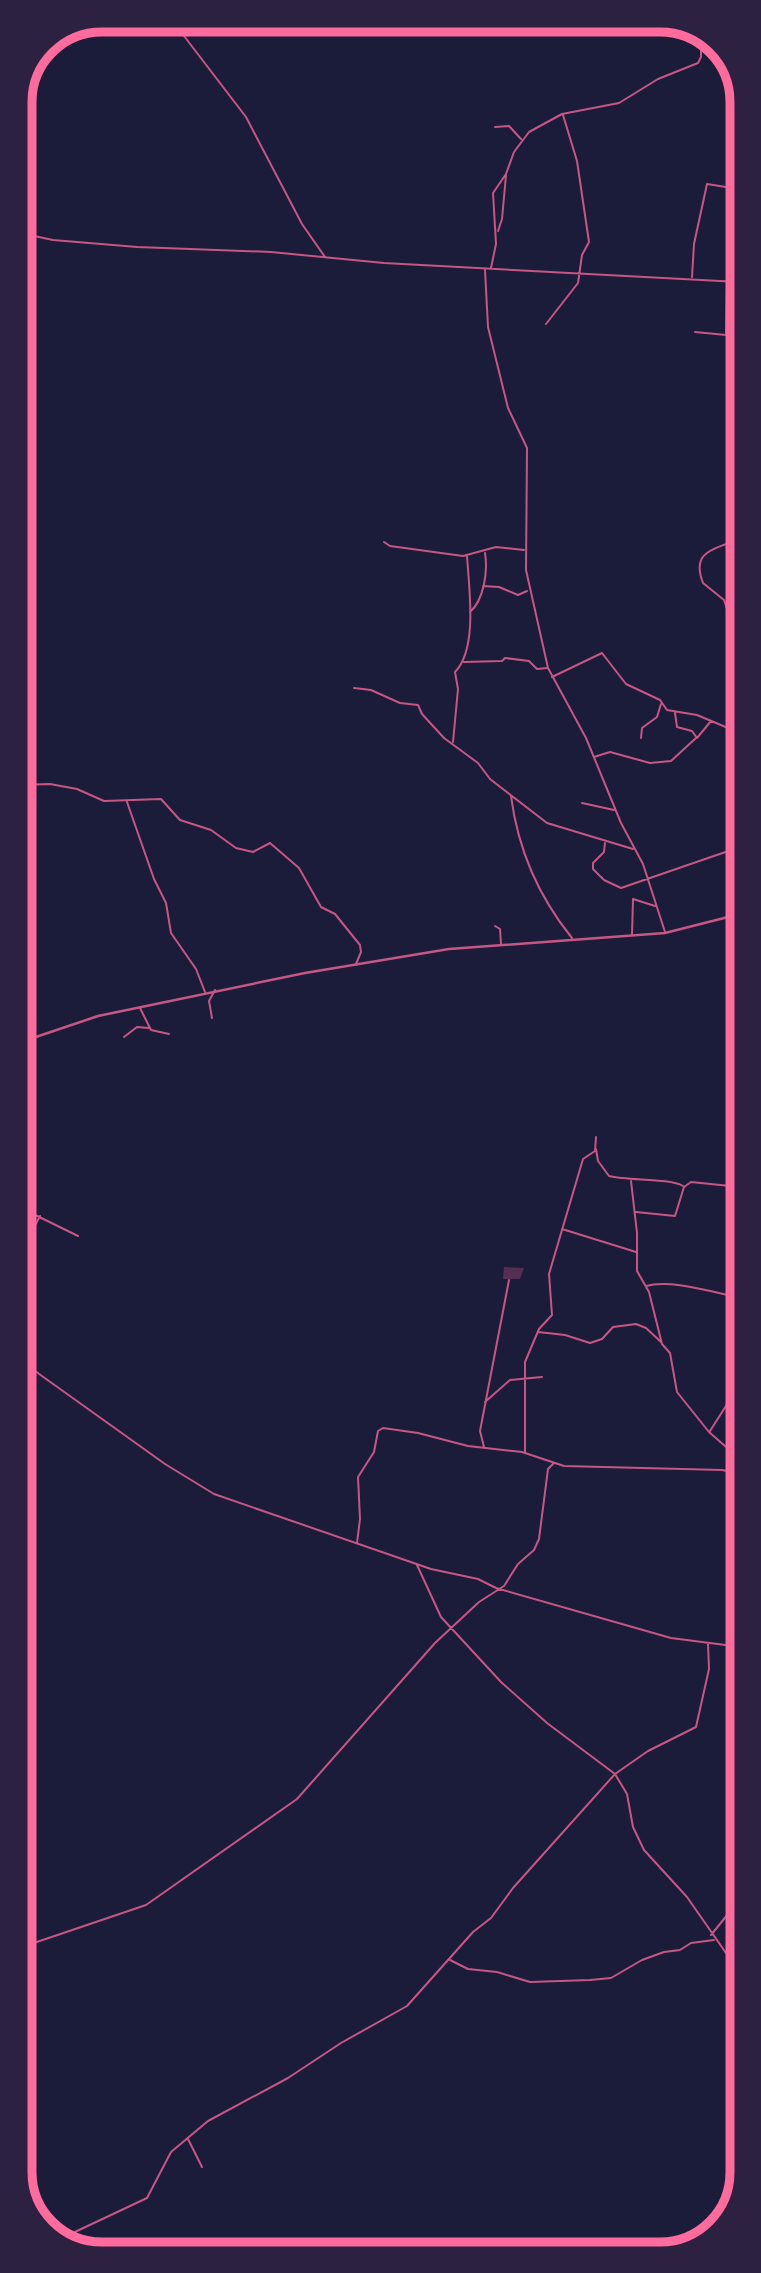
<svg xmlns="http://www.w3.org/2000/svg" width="761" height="2273" viewBox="0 0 761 2273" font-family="'Open Sans',sans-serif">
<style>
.building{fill:#542f53}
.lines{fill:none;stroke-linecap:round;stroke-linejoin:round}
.minor{stroke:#c65784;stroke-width:2}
.tertiary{stroke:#c65784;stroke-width:2.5}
.rim{fill:none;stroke:#ff6b9d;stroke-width:9}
</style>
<rect width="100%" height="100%" fill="#1b1b3a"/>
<!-- building -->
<path class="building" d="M 504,1267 L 524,1268 L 520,1279 L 503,1279 Z"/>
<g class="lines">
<!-- minor -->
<path class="minor" d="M 171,19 L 246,117 L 302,224 L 325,257
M 495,127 L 509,126 L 521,139
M 498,231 L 502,219 L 506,175
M 20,233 L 53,240 L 137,247 L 271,252 L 384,263 L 739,282
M 491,268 L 496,244 L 493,193 L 506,174 L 514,152 L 529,132 L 562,114 L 619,103 L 658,79 L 698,63 L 701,57 L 701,34
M 485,270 L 488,327 L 508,408 L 527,448 L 526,570 L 548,668 L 586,738 L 621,823 L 643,864 L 665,932
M 692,277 L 694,244 L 707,184 L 732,188 L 739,173
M 546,324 L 578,283 L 582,255 L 589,242 L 577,161 L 563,115
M 695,332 L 726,335 L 727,282
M 740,539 C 716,549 690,550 703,583 L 724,600 L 730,618 L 740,620
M 384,542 L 390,546 L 463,556 L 496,547 L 524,550
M 483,586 L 499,587 L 518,595 L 527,591
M 470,612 C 484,600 488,571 485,553
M 464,662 L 502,661 L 505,658 L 529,661 L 537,669 L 547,668
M 552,677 L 602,653 L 626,684 L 660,700 L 667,710 L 697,715 L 740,733
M 354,688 L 371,690 L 400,703 L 418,705 L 422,714 L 444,738 L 478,763 L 490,779 L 547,823 L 633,849
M 675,713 L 677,727 L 692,731 L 697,738 L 711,721
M 641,738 L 642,728 L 657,717 L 661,704
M 453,742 L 458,689 L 455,672 C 478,649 469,588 467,556
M 594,757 L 610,752 L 650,763 L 671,761 L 696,738
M 20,785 L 50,784 L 77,789 L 104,801 L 161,799 L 180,820 L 211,830 L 236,848 L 253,852 L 270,843 L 299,868 L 321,907 L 335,914 L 360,945 L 361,952 L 356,964
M 511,796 C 518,850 538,896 572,938
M 127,802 L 154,879 L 166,903 L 171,933 L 196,969 L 205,992
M 582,803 L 614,810
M 605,843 L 604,852 L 593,863 L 593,869 L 604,880 L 621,888 L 740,847
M 728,919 L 740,959
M 495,926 L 500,929 L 501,944
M 632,935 L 633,899 L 655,906
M 140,1008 L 151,1030 L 169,1034
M 212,1018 L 209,1001 L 215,990
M 124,1037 L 137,1027 L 149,1028
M 596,1149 L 598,1161 L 609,1176 C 629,1181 669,1178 683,1186
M 631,1181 L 637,1233 L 637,1271 L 649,1292 L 662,1344 L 670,1353 L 677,1392 L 709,1432 L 741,1460
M 21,1208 L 78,1236
M 636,1212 L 675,1216 L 684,1187 L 691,1182 L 740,1187
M 562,1229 L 636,1252
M 21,1266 L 29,1237 L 40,1216
M 646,1286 C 672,1279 715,1293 741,1298
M 538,1332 L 565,1335 L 590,1343 L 602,1339 L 613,1327 L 636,1324 L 646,1328 L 661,1342
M 21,1361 L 165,1464 L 214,1494 L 431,1569 L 478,1579 L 496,1588 L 671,1638 L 741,1647
M 485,1402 L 510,1380 L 542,1377
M 710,1431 L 731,1398 L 741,1391
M 484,1447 L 480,1431 L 509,1280
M 525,1452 L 525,1362 L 539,1329 L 552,1315 L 549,1274 L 583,1159 L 595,1151 L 596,1137
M 357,1543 L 360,1519 L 358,1477 L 374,1452 L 378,1431 L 383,1428 L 418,1433 L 468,1446 L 522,1452 L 564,1466 L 722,1470 L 741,1474
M 417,1565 L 441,1617 L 501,1682 L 547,1723 L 615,1774 L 627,1794 L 633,1827 L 644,1850 L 687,1897 L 726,1953 L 741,1966
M 711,1935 L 741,1898
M 22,1947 L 146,1905 L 297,1799 L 435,1643 L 479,1602 L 504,1586 L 518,1564 L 534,1550 L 539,1539 L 548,1469 L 554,1463
M 450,1960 L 468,1969 L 497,1972 L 530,1982 L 590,1980 L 611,1978 L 642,1960 L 664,1952 L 680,1950 L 691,1943 L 714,1940
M 188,2139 L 202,2167
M 60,2239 L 147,2198 L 171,2152 L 208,2121 L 288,2078 L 341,2043 L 407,2006 L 473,1932 L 491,1918 L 513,1888 L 615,1774 L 648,1751 L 696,1727 L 709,1669 L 708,1644"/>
<!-- tertiary -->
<path class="tertiary" d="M 21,1042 L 98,1016 L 305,973 L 449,949 L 665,933 L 740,914"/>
</g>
<!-- crop -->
<path d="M0 0H761V2273H0ZM102 32H660A70 70 0 0 1 730 102V2172A70 70 0 0 1 660 2242H102A70 70 0 0 1 32 2172V102A70 70 0 0 1 102 32Z" fill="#2d2142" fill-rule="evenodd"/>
<path class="rim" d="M102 32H660A70 70 0 0 1 730 102V2172A70 70 0 0 1 660 2242H102A70 70 0 0 1 32 2172V102A70 70 0 0 1 102 32Z"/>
</svg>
